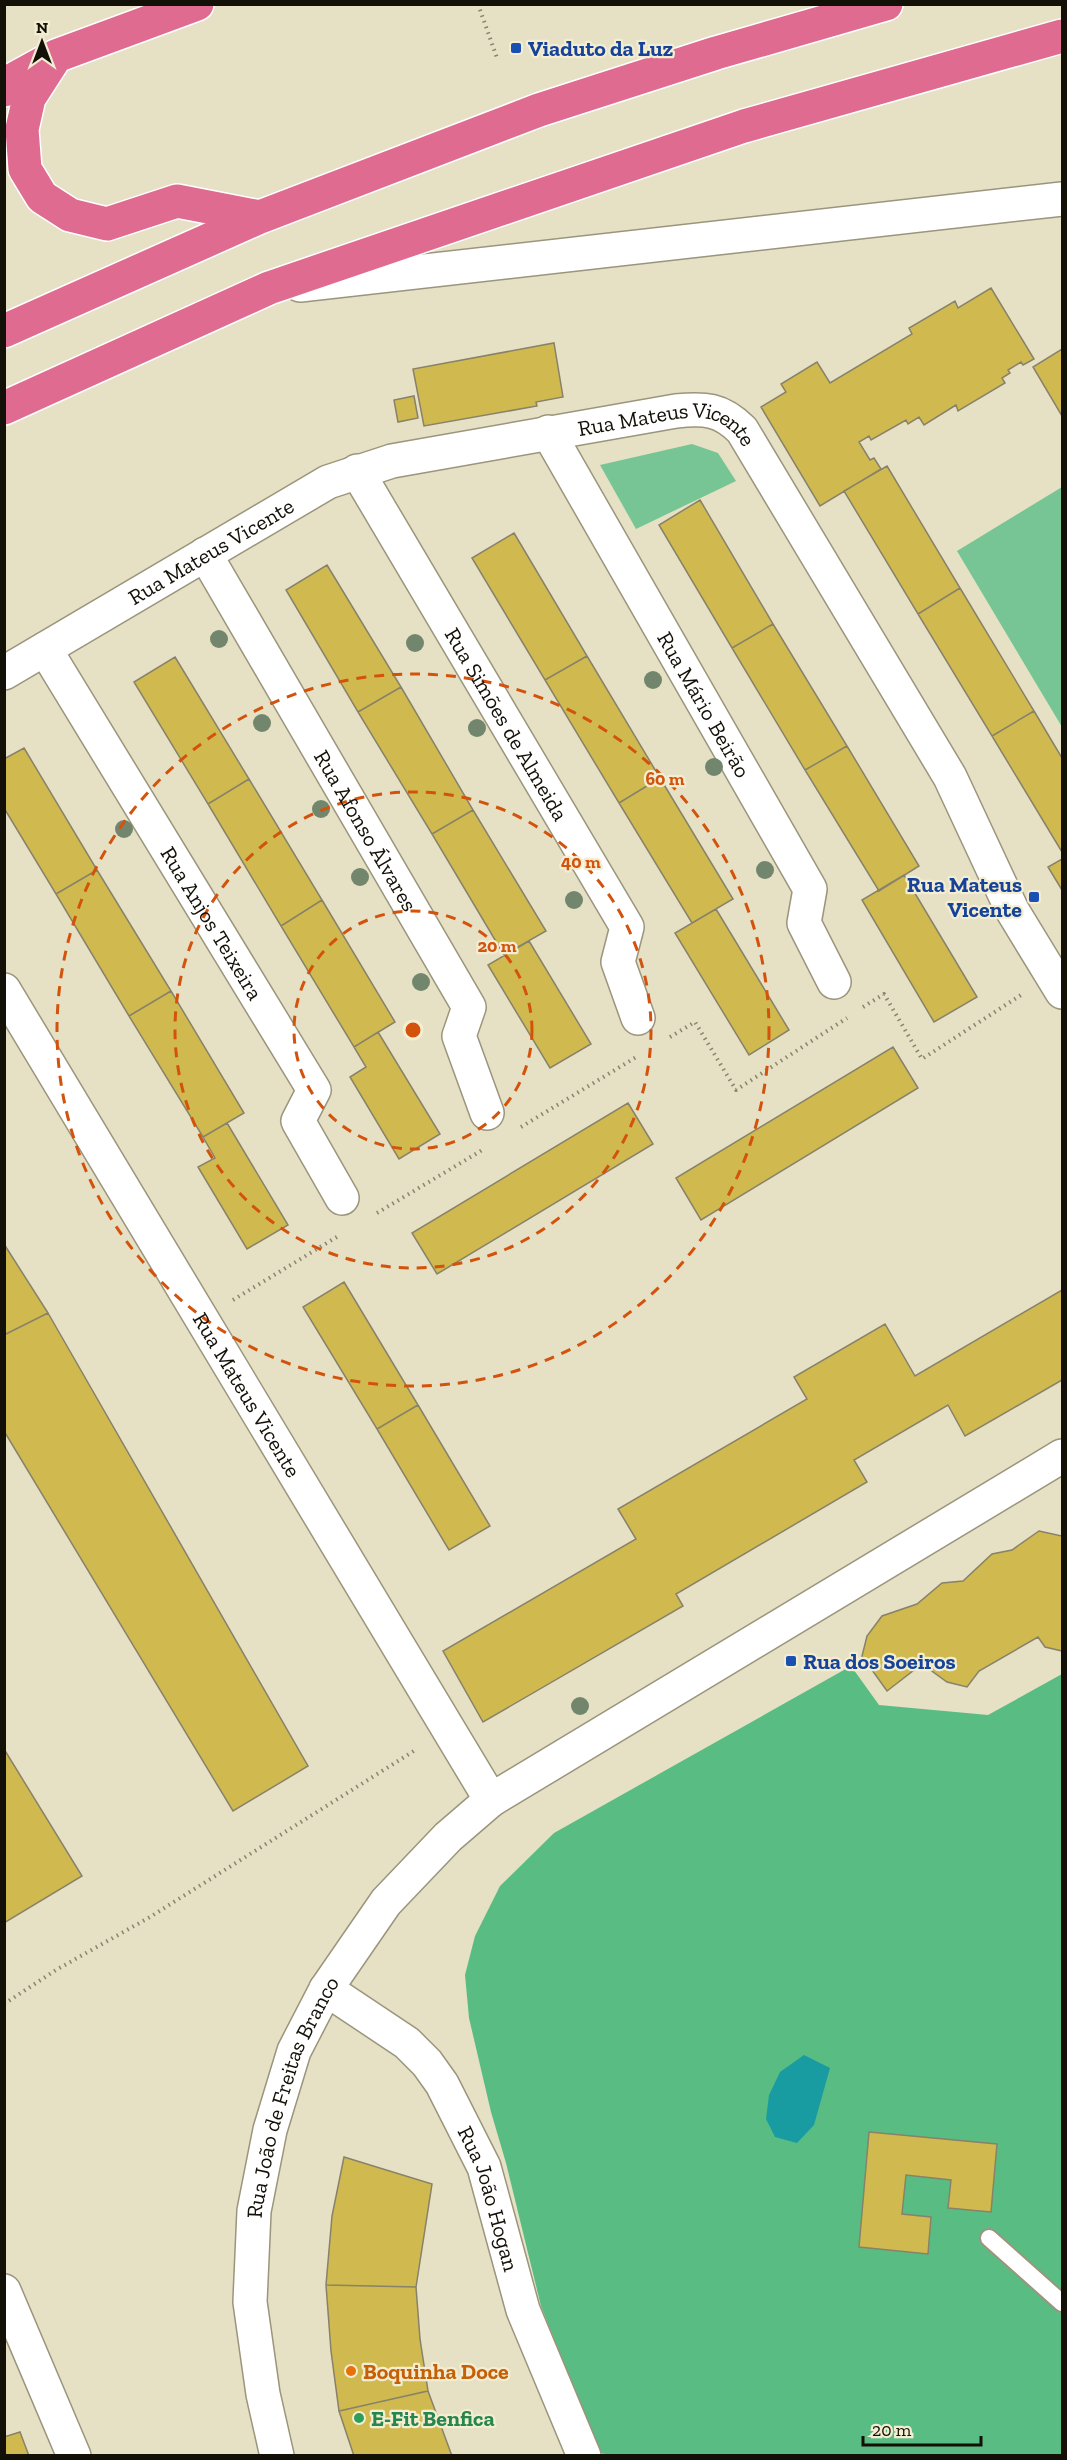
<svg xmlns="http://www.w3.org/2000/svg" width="1067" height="2460" viewBox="0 0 1067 2460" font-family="'Zilla Slab',serif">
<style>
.green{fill:#77c594}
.forest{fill:#59bd83}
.water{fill:#189ba1}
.building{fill:#d0ba4f;stroke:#878269;stroke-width:1.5}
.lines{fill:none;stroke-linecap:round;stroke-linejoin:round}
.lane-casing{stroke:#9a957c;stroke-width:20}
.street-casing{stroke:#9a957c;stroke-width:36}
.secondary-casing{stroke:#9a957c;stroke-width:36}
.highway-casing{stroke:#fff;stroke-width:36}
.path{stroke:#898471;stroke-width:4;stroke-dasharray:1.5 4.5;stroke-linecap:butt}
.lane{stroke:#fff;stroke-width:16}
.street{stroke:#fff;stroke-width:33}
.secondary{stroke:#fff;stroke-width:33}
.highway{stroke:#e06b91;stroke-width:33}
.tree{fill:#72866d}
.ring{fill:none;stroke:#d3520c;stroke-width:3;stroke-dasharray:10 8}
.transit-dot{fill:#1a4fb4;stroke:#f3edd2;stroke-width:2}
.food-dot{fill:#e8710a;stroke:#f3edd2;stroke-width:2}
.leisure-dot{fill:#2e9e5b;stroke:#f3edd2;stroke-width:2}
.labels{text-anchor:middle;stroke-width:4.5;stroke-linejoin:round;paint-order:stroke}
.transit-label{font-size:22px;font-weight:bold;fill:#164399;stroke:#f3edd2;text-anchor:start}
.street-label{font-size:22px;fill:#121007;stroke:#f3edd2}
.food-label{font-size:22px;font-weight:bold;fill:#c56008;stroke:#f3edd2;text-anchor:start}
.leisure-label{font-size:22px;font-weight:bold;fill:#27864d;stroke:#f3edd2;text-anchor:start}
.centre{fill:#d3520c;stroke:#f3edd2;stroke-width:3}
.ring-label{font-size:18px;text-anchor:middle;font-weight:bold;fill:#d3520c;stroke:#f3edd2;stroke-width:4.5;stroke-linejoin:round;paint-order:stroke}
</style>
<rect width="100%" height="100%" fill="#e6e0c5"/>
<!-- green -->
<path class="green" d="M 692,444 L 718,453 L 736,481 L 636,529 L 600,465 Z
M 1062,487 L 1062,727 L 957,551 Z"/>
<!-- forest -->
<path class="forest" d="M 851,1666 L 879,1705 L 988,1715 L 1062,1674 L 1062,2455 L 616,2456 L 599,2453 L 541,2306 L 506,2163 L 491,2112 L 469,2018 L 465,1975 L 475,1936 L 500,1886 L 554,1833 Z"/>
<!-- water -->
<path class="water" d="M 804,2055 L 830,2068 L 814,2125 L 797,2143 L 775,2137 L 766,2119 L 769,2095 L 780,2072 Z"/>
<!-- building -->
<path class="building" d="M 991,288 L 1034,359 L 1023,365 L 1021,362 L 1008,370 L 1010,373 L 1002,378 L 1005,383 L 958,411 L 956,405 L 924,425 L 919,417 L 908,424 L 906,420 L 871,440 L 869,436 L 859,442 L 870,460 L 874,458 L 881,469 L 820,506 L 761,407 L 786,392 L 781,384 L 817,362 L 830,383 L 912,334 L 909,328 L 955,301 L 958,308 Z
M 554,343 L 563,397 L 536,402 L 537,406 L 424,426 L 413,369 Z
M 1062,349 L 1062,416 L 1033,367 Z
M 414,396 L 418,418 L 398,422 L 394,400 Z
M 887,466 L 960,588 L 918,614 L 844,491 Z
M 700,500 L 773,624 L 732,648 L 659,525 Z
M 514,533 L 587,656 L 545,680 L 472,558 Z
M 327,565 L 401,687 L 358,712 L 286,590 Z
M 960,588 L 1034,711 L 992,736 L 918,614 Z
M 773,624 L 847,746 L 805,770 L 732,648 Z
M 587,656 L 660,778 L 619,803 L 545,680 Z
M 175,657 L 249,779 L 208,804 L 134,682 Z
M 401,687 L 473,810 L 432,834 L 358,712 Z
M 1034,711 L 1062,758 L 1062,852 L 992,736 Z
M 847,746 L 919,866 L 879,891 L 805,770 Z
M 24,748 L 97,870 L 56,894 L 4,808 L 4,759 Z
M 660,778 L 733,899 L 692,923 L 619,803 Z
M 249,779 L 322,900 L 281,926 L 208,804 Z
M 473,810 L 546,931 L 504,955 L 432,834 Z
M 1062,859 L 1062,890 L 1048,867 Z
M 97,870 L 171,991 L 129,1016 L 56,894 Z
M 904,875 L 977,997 L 934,1022 L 862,900 Z
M 322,900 L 395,1022 L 354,1047 L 281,926 Z
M 716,909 L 789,1030 L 749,1055 L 675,933 Z
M 529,941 L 591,1044 L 550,1068 L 488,965 Z
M 171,991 L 244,1113 L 203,1137 L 129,1016 Z
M 378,1032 L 440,1134 L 399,1159 L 350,1077 L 366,1067 L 354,1047 Z
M 893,1047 L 918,1088 L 701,1220 L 676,1178 Z
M 628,1103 L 653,1144 L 437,1274 L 412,1233 Z
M 227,1123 L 288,1225 L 247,1249 L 198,1167 L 215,1158 L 203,1137 Z
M 4,1244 L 48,1313 L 4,1335 Z
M 344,1282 L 418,1405 L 377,1429 L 303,1307 Z
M 1062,1290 L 1062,1380 L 965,1436 L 948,1405 L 854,1460 L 867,1482 L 676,1594 L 683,1606 L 483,1722 L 443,1651 L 636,1539 L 618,1509 L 807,1399 L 794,1377 L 885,1324 L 915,1376 Z
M 48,1313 L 308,1766 L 233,1811 L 4,1431 L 4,1335 Z
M 418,1405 L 490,1526 L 449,1550 L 377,1429 Z
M 1039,1531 L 1062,1536 L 1062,1651 L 1045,1647 L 1038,1637 L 979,1671 L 967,1687 L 947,1682 L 922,1664 L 887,1691 L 862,1656 L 867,1636 L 882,1616 L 917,1604 L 942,1583 L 963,1581 L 992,1554 L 1012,1550 Z
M 4,1749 L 82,1876 L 4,1923 Z
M 869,2132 L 997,2144 L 991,2212 L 948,2208 L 951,2180 L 906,2175 L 902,2214 L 931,2217 L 928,2254 L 859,2247 Z
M 344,2157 L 432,2184 L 416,2287 L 326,2285 L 332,2216 Z
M 326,2285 L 416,2287 L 420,2339 L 428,2391 L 339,2411 L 331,2351 Z
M 428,2391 L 452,2456 L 354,2456 L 339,2411 Z
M 20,2432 L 29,2456 L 4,2456 L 4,2437 Z"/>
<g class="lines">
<defs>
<path id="lane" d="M 989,2238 L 1062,2303"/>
<g id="street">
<path id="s1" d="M 548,432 L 810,889 L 804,923 L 834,982"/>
<path id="s2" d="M 357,471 L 627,927 L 618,962 L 638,1018"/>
<path id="s3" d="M 205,554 L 469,1007 L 459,1036 L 487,1113"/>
<path id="s4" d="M 45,649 L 314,1090 L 298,1121 L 342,1198"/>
<path id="s5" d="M 4,673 L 328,482 L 392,461 L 676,411 C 705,408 721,409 742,430 L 950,777 L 1012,910 L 1062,992"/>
<path id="s6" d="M 4,990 L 491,1800"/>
<path id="s7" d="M 326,1989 L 407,2043 L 427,2063 L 442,2084 L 484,2167 L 523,2310 L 584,2456"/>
<path d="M 4,2291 L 74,2456"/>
<path id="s8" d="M 277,2456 L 263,2394 L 250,2302 L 254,2211 L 270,2130 L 294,2051 L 326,1989 L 386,1902 L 448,1837 L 491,1800 L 1062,1456"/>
</g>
<path id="secondary" d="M 300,285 L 1062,199"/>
<path id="highway" d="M 56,56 L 29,98 L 22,129 L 25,169 L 42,197 L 70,215 L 107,224 L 177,201 L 260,217
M 4,90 L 14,79 L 56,56 L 197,4
M 4,331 L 260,217 L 539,110 L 716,53 L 886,4
M 4,408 L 269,288 L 744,126 L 1062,36"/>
</defs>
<!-- lane casing -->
<use href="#lane" class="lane-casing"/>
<!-- street casing -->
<use href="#street" class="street-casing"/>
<!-- secondary casing -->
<use href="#secondary" class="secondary-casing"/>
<!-- highway casing -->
<use href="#highway" class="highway-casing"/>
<!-- path -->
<path class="path" d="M 478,4 L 497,58
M 863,1007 L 884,994 L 922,1059 L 1021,995
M 670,1037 L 695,1022 L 736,1090 L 847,1018
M 521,1127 L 638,1056
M 377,1213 L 484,1149
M 233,1300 L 340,1235
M 4,2004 L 56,1970 L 150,1917 L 417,1749"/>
<!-- lane -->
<use href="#lane" class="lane"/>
<!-- street -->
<use href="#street" class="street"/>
<!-- secondary -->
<use href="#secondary" class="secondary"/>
<!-- highway -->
<use href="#highway" class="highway"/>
</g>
<!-- trees -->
<g class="tree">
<circle cx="219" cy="639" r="9"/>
<circle cx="415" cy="643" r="9"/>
<circle cx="653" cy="680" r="9"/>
<circle cx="262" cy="723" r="9"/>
<circle cx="477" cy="728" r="9"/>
<circle cx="714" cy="767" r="9"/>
<circle cx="321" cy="809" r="9"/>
<circle cx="124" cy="829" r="9"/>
<circle cx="765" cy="870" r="9"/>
<circle cx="360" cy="877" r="9"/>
<circle cx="574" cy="900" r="9"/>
<circle cx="421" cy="982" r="9"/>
<circle cx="580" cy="1706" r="9"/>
</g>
<!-- distance rings -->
<g class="ring">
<circle cx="413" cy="1030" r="119"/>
<circle cx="413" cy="1030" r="238"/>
<circle cx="413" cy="1030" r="356"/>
</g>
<!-- markers -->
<g class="transit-dot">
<rect x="510" y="42" width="12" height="12" rx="3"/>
<rect x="1028" y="891" width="12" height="12" rx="3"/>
<rect x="785" y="1655" width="12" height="12" rx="3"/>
</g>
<circle class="food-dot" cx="351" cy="2371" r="6"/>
<circle class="leisure-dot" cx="359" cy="2418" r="6"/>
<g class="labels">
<!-- transit labels -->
<g class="transit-label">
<text x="528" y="56">Viaduto da Luz</text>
<text x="1022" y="892" text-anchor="end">Rua Mateus<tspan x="1022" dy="25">Vicente</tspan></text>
<text x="803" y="1669">Rua dos Soeiros</text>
</g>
<!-- street labels -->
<g class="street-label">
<text dy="8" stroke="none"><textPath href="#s5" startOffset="726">Rua Mateus Vicente</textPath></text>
<text dy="8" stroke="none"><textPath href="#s5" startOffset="240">Rua Mateus Vicente</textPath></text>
<text dy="8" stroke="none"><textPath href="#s1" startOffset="314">Rua Mário Beirão</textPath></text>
<text dy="8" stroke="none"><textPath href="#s2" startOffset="294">Rua Simões de Almeida</textPath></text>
<text dy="8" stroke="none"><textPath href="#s3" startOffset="320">Rua Afonso Álvares</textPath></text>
<text dy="8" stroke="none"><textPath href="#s4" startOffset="321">Rua Anjos Teixeira</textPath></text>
<text dy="8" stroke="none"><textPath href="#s6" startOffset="472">Rua Mateus Vicente</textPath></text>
<text dy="8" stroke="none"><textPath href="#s8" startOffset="368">Rua João de Freitas Branco</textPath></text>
<text dy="8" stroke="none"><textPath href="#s7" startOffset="276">Rua João Hogan</textPath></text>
</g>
<!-- food labels -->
<g class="food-label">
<text x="363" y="2379">Boquinha Doce</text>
</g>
<!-- leisure labels -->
<g class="leisure-label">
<text x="371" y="2426">E-Fit Benfica</text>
</g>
</g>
<circle cx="413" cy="1030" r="9" class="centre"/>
<g class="ring-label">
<text x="665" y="785">60 m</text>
<text x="581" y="868">40 m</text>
<text x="497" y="952">20 m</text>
</g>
<!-- border -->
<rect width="1067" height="2460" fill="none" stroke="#121007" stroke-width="12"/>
<!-- north arrow -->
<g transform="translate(42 42)" stroke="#f3edd2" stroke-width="4.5" paint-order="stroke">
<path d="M0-4.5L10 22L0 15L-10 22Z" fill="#121007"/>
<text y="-9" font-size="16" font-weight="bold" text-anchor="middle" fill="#121007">N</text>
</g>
<!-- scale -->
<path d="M863 2436v9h118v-9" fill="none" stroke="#121007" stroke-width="3"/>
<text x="872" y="2436" font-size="18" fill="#121007" stroke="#f3edd2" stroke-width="4.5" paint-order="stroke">20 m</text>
</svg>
